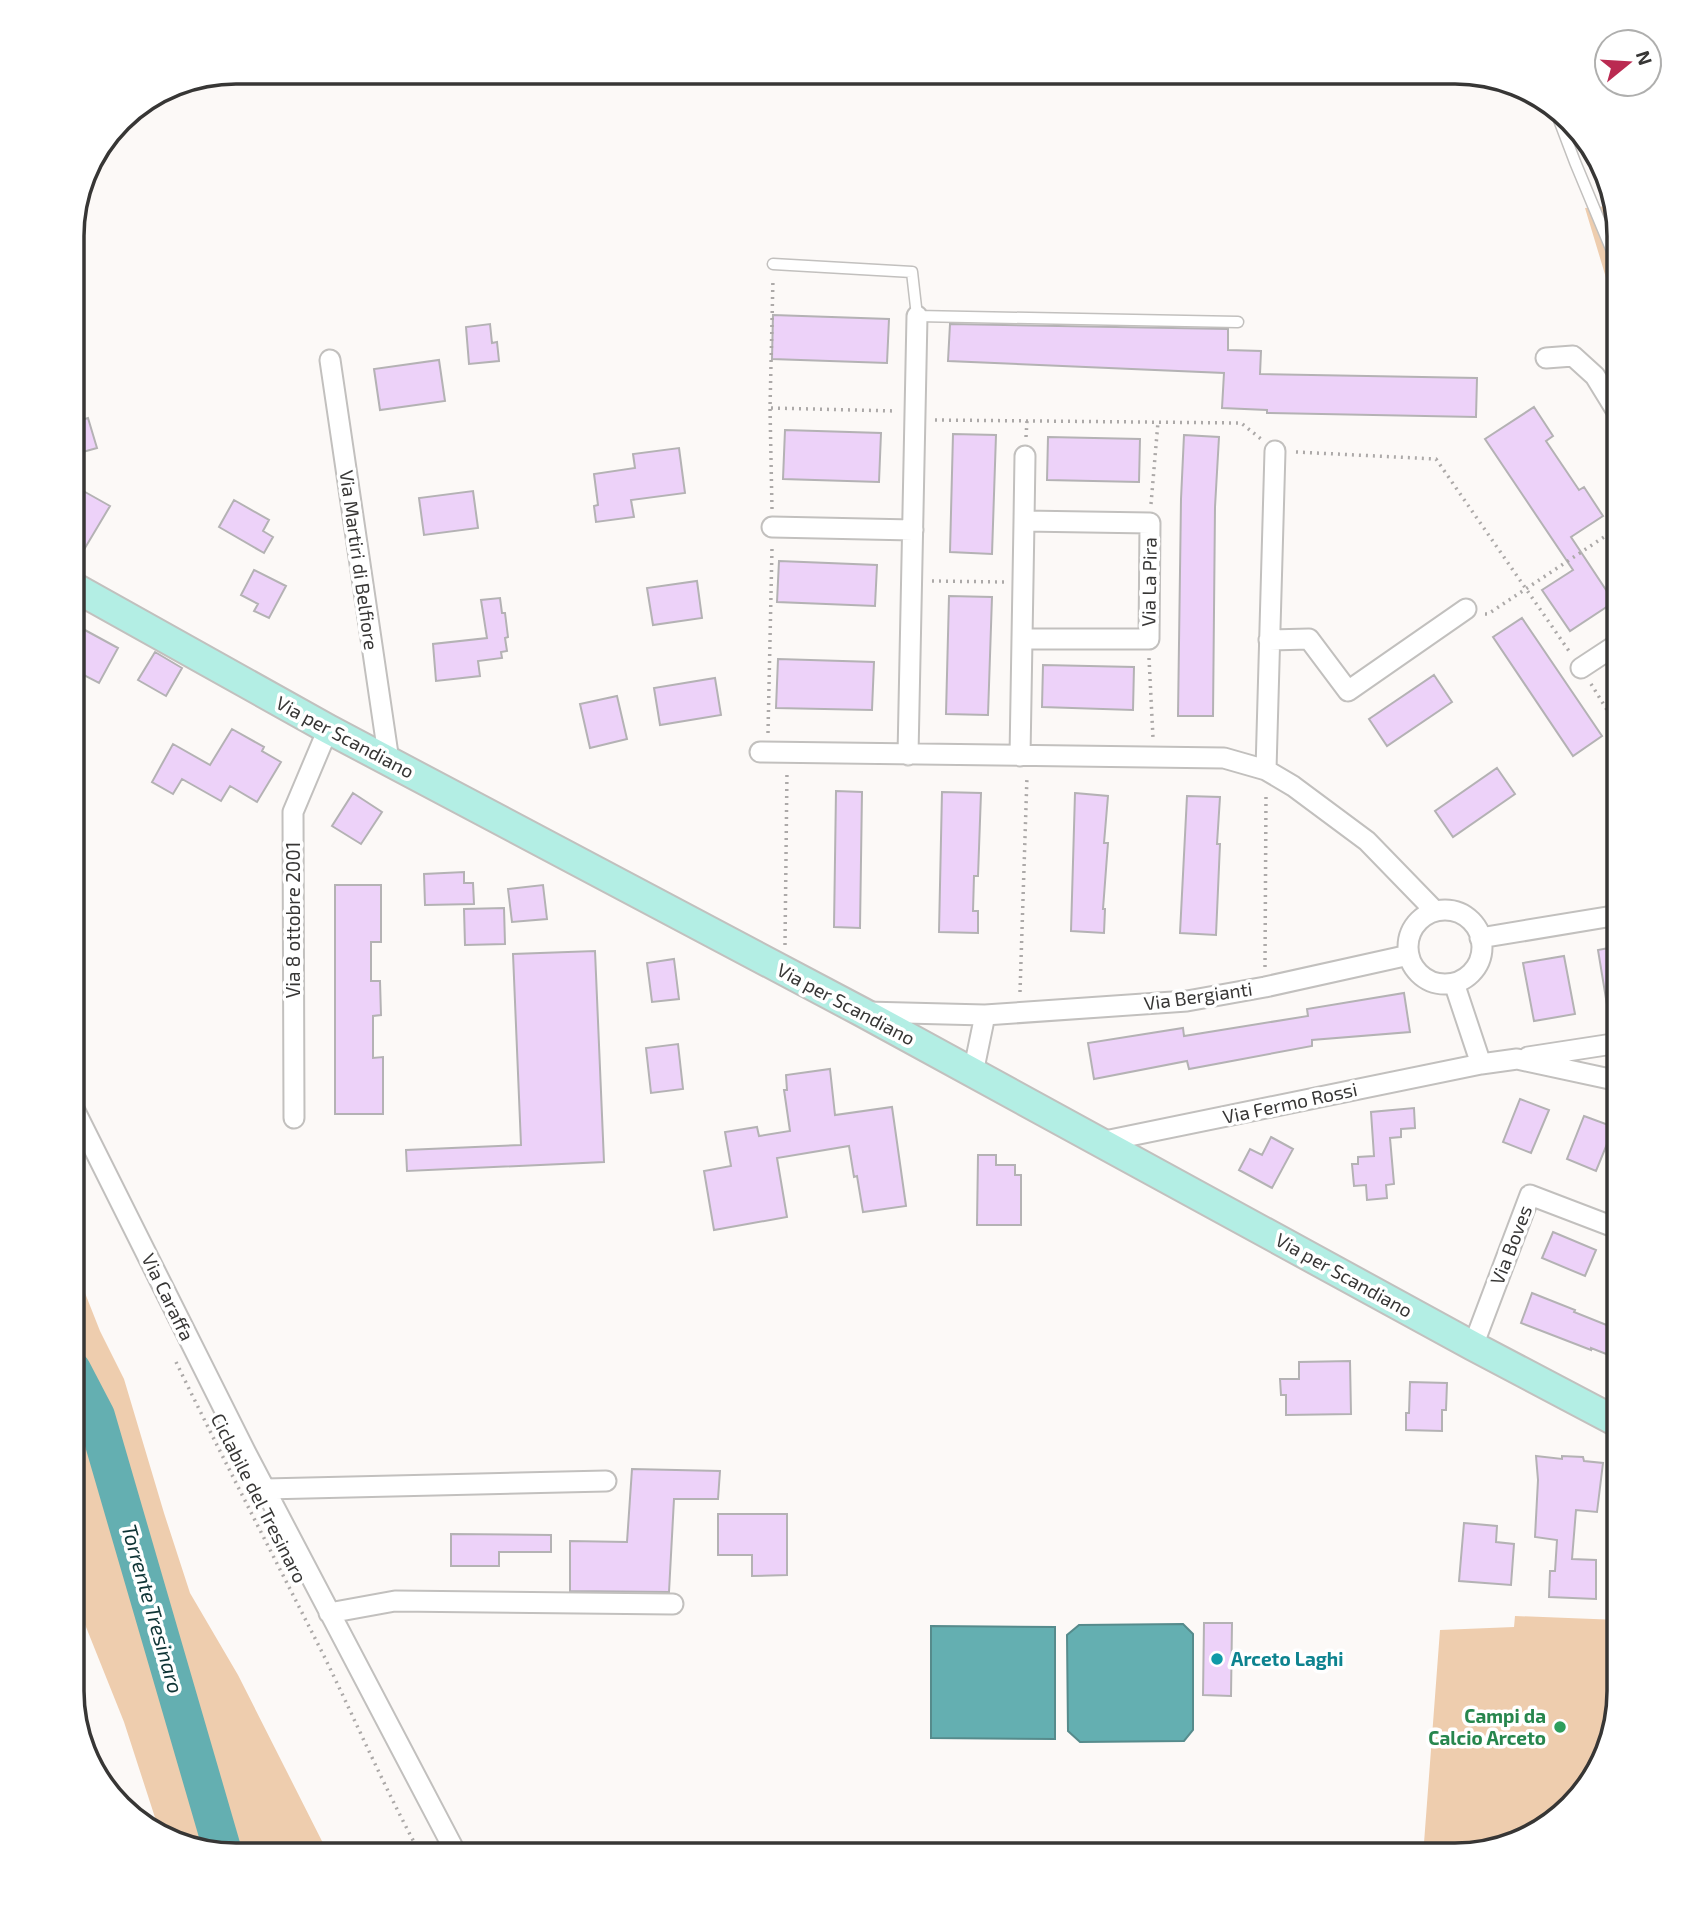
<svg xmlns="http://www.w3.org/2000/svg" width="1691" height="1927" viewBox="0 0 1691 1927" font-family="'Exo 2',sans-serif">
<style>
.green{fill:#eecdae}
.water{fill:#64afb1;stroke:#568b8c;stroke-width:2}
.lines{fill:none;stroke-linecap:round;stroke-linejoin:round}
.river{stroke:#64afb1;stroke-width:38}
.building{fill:#edd2f9;stroke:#b4b2b4;stroke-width:2}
.lane-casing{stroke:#c2c0be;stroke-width:13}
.street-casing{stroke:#c2c0be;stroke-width:23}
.secondary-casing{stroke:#c2c0be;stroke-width:32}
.path{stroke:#aca9a8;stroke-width:3.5;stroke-dasharray:2 5;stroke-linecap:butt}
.lane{stroke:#fff;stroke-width:10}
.street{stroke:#fff;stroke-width:19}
.secondary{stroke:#b3eee4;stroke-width:28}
.culture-dot{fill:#0f9aa8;stroke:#fff;stroke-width:2.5}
.leisure-dot{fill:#2e9e5b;stroke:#fff;stroke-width:2.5}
.labels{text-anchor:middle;stroke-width:7;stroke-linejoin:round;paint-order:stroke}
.street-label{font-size:19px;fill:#373635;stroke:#fff}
.culture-label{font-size:19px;font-weight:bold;fill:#0d838f;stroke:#fff;text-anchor:start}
.leisure-label{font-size:19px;font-weight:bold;fill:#27864d;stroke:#fff;text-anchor:end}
.water-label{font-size:21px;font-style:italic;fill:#0e3435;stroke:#fff}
.rim{fill:none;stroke:#373635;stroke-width:3.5}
</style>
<rect width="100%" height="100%" fill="#fcf9f7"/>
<!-- green -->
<path class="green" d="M 1609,206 L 1619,236 L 1619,312 L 1613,301 L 1585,208 Z
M 72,1260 L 100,1331 L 124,1379 L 164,1513 L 190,1593 L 238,1675 L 329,1855 L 236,1855 L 161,1836 L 124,1722 L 72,1592 Z
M 1515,1616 L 1619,1620 L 1619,1691 L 1602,1764 L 1555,1821 L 1455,1855 L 1348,1855 L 1349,1843 L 1424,1843 L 1440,1630 L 1514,1627 Z"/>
<!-- water -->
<path class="water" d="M 1183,1624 L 1193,1634 L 1193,1730 L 1184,1741 L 1080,1742 L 1068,1731 L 1067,1635 L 1079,1625 Z
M 931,1626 L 1055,1627 L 1055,1739 L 931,1738 Z"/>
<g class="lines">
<!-- river -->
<path class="river" d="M 72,1370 L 96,1416 L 223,1852"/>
</g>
<!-- building -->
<path class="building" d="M 773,315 L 889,319 L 887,363 L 772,359 Z
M 490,324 L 492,343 L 497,342 L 499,361 L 469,364 L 466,327 Z
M 950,324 L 1228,329 L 1228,350 L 1261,351 L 1260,374 L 1477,378 L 1476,417 L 1267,413 L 1267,410 L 1222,408 L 1224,373 L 948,361 Z
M 439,360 L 445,401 L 380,410 L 374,369 Z
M 1534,407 L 1553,436 L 1546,441 L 1579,490 L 1584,487 L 1603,516 L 1571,537 L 1614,602 L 1570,631 L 1542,590 L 1573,570 L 1485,439 Z
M 88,418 L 97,448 L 72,455 L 72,423 Z
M 785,430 L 881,433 L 879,482 L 783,479 Z
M 953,434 L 996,435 L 992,554 L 950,552 Z
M 1184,435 L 1219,437 L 1215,507 L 1213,716 L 1178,716 L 1181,499 Z
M 1048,437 L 1140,439 L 1139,482 L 1047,480 Z
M 679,448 L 685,493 L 631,500 L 634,517 L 596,522 L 594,506 L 598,505 L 594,474 L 635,468 L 633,454 Z
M 78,488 L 110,506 L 85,548 L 72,541 L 72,498 Z
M 473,491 L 478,528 L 424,535 L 419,498 Z
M 234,500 L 269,520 L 263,531 L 273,537 L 264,553 L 219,527 Z
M 779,561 L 877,565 L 875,606 L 777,602 Z
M 254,570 L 286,586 L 269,618 L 254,611 L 258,604 L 241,595 Z
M 697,581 L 702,618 L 653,625 L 647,588 Z
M 949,596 L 992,597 L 988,715 L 946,714 Z
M 500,598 L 502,613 L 505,613 L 508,637 L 505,638 L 507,651 L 501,652 L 502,658 L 478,661 L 480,676 L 436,681 L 433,644 L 487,638 L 481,600 Z
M 1522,618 L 1602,736 L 1573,756 L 1493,637 Z
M 72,623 L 118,648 L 99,683 L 72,669 Z
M 155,652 L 182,668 L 166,696 L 138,680 Z
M 778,659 L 874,662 L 872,710 L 776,708 Z
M 1043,665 L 1134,667 L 1133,710 L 1042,707 Z
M 1434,675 L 1452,702 L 1387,746 L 1369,719 Z
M 715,678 L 721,715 L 660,725 L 654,688 Z
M 617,696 L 627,739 L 590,748 L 580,704 Z
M 232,729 L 264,747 L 262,751 L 281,762 L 257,802 L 230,786 L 221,801 L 182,779 L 173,794 L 152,782 L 173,744 L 210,765 Z
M 1497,768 L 1515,794 L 1453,837 L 1435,811 Z
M 836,791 L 862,792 L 860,928 L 834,927 Z
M 942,792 L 981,793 L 978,876 L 974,876 L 973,911 L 978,911 L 978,933 L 939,932 Z
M 353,793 L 382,812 L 361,844 L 332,826 Z
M 1075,793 L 1108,796 L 1104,843 L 1108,843 L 1103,909 L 1105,909 L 1104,933 L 1071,931 Z
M 1187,796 L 1220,797 L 1217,844 L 1220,844 L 1216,935 L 1180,933 Z
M 464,872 L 464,883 L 473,883 L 474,904 L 425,905 L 424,874 Z
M 335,885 L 381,885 L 381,942 L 371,942 L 371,981 L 380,981 L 381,1015 L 373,1016 L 373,1058 L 383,1057 L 383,1114 L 335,1114 Z
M 543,885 L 547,919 L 512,922 L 508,889 Z
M 504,908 L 505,944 L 465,945 L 464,909 Z
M 1619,946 L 1619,1022 L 1610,1023 L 1598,950 Z
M 595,951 L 604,1162 L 407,1171 L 406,1150 L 521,1145 L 513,954 Z
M 1564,956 L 1575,1014 L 1534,1021 L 1523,963 Z
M 674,959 L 679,999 L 652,1002 L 647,963 Z
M 1404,993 L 1410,1032 L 1312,1040 L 1312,1046 L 1189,1069 L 1187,1061 L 1094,1079 L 1088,1043 L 1183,1028 L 1184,1036 L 1308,1016 L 1307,1009 Z
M 678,1044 L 683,1089 L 651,1093 L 646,1048 Z
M 830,1069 L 835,1115 L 892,1107 L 906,1206 L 863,1212 L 857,1176 L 854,1177 L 849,1146 L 777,1158 L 787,1217 L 714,1230 L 704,1171 L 731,1166 L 725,1132 L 757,1127 L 759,1136 L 790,1131 L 784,1090 L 787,1090 L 786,1075 Z
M 1520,1099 L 1549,1110 L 1531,1153 L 1503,1142 Z
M 1414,1108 L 1415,1128 L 1401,1129 L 1401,1137 L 1390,1138 L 1394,1184 L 1386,1185 L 1387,1198 L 1367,1200 L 1366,1185 L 1354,1186 L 1352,1164 L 1358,1164 L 1358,1157 L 1374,1156 L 1371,1112 Z
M 1584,1116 L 1614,1127 L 1596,1171 L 1567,1159 Z
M 1271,1137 L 1293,1149 L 1272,1188 L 1239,1170 L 1250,1149 L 1262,1155 Z
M 978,1155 L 996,1155 L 996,1165 L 1015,1165 L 1015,1175 L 1021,1175 L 1021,1225 L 977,1225 Z
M 1553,1232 L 1596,1250 L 1585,1276 L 1542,1258 Z
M 1532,1293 L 1575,1310 L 1574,1312 L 1619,1330 L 1619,1359 L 1591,1348 L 1591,1350 L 1521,1323 Z
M 1350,1361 L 1351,1414 L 1286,1415 L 1286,1395 L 1281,1395 L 1280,1379 L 1299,1379 L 1299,1362 Z
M 1410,1382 L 1447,1383 L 1446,1410 L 1442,1410 L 1442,1431 L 1406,1430 L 1406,1413 L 1409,1413 Z
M 1536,1456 L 1562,1459 L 1562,1456 L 1583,1457 L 1584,1461 L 1603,1463 L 1597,1512 L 1576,1510 L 1572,1559 L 1596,1560 L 1596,1599 L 1549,1597 L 1550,1571 L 1555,1571 L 1557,1540 L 1535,1537 L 1538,1480 Z
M 632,1469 L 720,1471 L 718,1499 L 674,1499 L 669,1592 L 570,1591 L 570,1541 L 627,1542 Z
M 718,1514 L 787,1514 L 787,1575 L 752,1576 L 752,1555 L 718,1555 Z
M 1464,1523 L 1497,1526 L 1496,1542 L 1514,1544 L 1511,1585 L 1459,1581 Z
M 451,1534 L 551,1535 L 551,1552 L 499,1552 L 499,1566 L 451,1566 Z
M 1204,1623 L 1232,1623 L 1231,1696 L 1203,1695 Z"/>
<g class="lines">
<defs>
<path id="lane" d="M 1556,112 L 1575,162 L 1619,268
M 773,264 L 912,272 L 917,316 L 1238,322"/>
<path id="street" d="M 1546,358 L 1573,356 L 1595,376 L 1619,415
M 330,360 L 389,761
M 1024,521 L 1025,456
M 772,527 L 913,530
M 1269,640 L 1309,639 L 1348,691 L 1466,609
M 1581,668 L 1619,643
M 760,752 L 1224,758 L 1266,770 L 1293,786 L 1367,841 L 1435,911
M 908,755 L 917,316
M 1020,756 L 1024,521 L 1150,523 L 1149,639 L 1022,639
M 1266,770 L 1275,451
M1408 947a37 37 0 1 1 74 0a37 37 0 1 1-74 0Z
M 1480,938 L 1619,915
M 1454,983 L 1481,1064
M 866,1012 L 985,1015 L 1187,1001 L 1265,987 L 1409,955
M 1528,1057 L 1619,1043
M 973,1073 L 985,1015
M 72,1105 L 246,1453 L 457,1855
M 294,1118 L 293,812 L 328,729
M 1100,1142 L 1481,1064 L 1517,1059 L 1619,1081
M 1473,1346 L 1530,1195 L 1619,1229
M 265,1489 L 606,1481
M 329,1613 L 395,1601 L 673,1604"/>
<path id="secondary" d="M 72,586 L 328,729 L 862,1012 L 1473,1346 L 1619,1423"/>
</defs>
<!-- lane casing -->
<use href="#lane" class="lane-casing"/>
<!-- street casing -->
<use href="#street" class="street-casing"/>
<!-- secondary casing -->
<use href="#secondary" class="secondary-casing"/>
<!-- path -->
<path class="path" d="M 771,408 L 896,411
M 935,420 L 1241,423 L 1261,439
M 1026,437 L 1027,421
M 1296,452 L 1436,459 L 1569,651
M 1151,504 L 1158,422
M 772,509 L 770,408 L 773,278
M 932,581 L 1004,582
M 1485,614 L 1488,614 L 1619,527
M 1149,658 L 1153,738
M 1591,684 L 1619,729
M 768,733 L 772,548
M 785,945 L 787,770
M 1265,967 L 1266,793
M 1020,992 L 1027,776
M 176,1362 C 224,1461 275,1559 325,1658 C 357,1724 386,1791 421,1855"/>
<!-- lane -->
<use href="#lane" class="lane"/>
<!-- street -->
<use href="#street" class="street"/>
<!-- secondary -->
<use href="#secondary" class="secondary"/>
</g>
<!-- markers -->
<circle class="culture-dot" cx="1217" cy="1659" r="7"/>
<circle class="leisure-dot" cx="1560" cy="1727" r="7"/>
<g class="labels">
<!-- street labels -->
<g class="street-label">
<text transform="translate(359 560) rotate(82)" y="7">Via Martiri di Belfiore</text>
<text transform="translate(1149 582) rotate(-89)" y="7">Via La Pira</text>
<text transform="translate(345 737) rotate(28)" y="7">Via per Scandiano</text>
<text transform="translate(293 920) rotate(-90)" y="7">Via 8 ottobre 2001</text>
<text transform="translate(1198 996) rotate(-8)" y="7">Via Bergianti</text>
<text transform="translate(846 1004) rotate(28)" y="7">Via per Scandiano</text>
<text transform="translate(1290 1103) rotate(-12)" y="7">Via Fermo Rossi</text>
<text transform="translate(1511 1245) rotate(-69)" y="7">Via Boves</text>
<text transform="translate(1344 1275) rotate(29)" y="7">Via per Scandiano</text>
<text transform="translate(168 1297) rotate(64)" y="7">Via Caraffa</text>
<text transform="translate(259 1498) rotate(63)" y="7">Ciclabile del Tresinaro</text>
</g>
<!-- culture labels -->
<g class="culture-label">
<text x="1231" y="1666">Arceto Laghi</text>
</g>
<!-- leisure labels -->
<g class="leisure-label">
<text x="1546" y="1723">Campi da<tspan x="1546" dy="22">Calcio Arceto</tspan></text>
</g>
<!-- water labels -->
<g class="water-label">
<text transform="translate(152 1609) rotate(74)" y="7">Torrente Tresinaro</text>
</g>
</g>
<!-- crop -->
<path d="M0 0H1691V1927H0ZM236 84H1455A152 152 0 0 1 1607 236V1691A152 152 0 0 1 1455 1843H236A152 152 0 0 1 84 1691V236A152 152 0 0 1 236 84Z" fill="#fff" fill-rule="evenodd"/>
<path class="rim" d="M236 84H1455A152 152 0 0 1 1607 236V1691A152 152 0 0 1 1455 1843H236A152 152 0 0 1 84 1691V236A152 152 0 0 1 236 84Z"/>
<!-- north arrow -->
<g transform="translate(1628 63) rotate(72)"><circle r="33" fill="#ffffff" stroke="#afafae" stroke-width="2"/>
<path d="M0-5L12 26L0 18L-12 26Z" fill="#ba2a51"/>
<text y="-10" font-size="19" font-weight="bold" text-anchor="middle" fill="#373635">N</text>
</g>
</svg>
